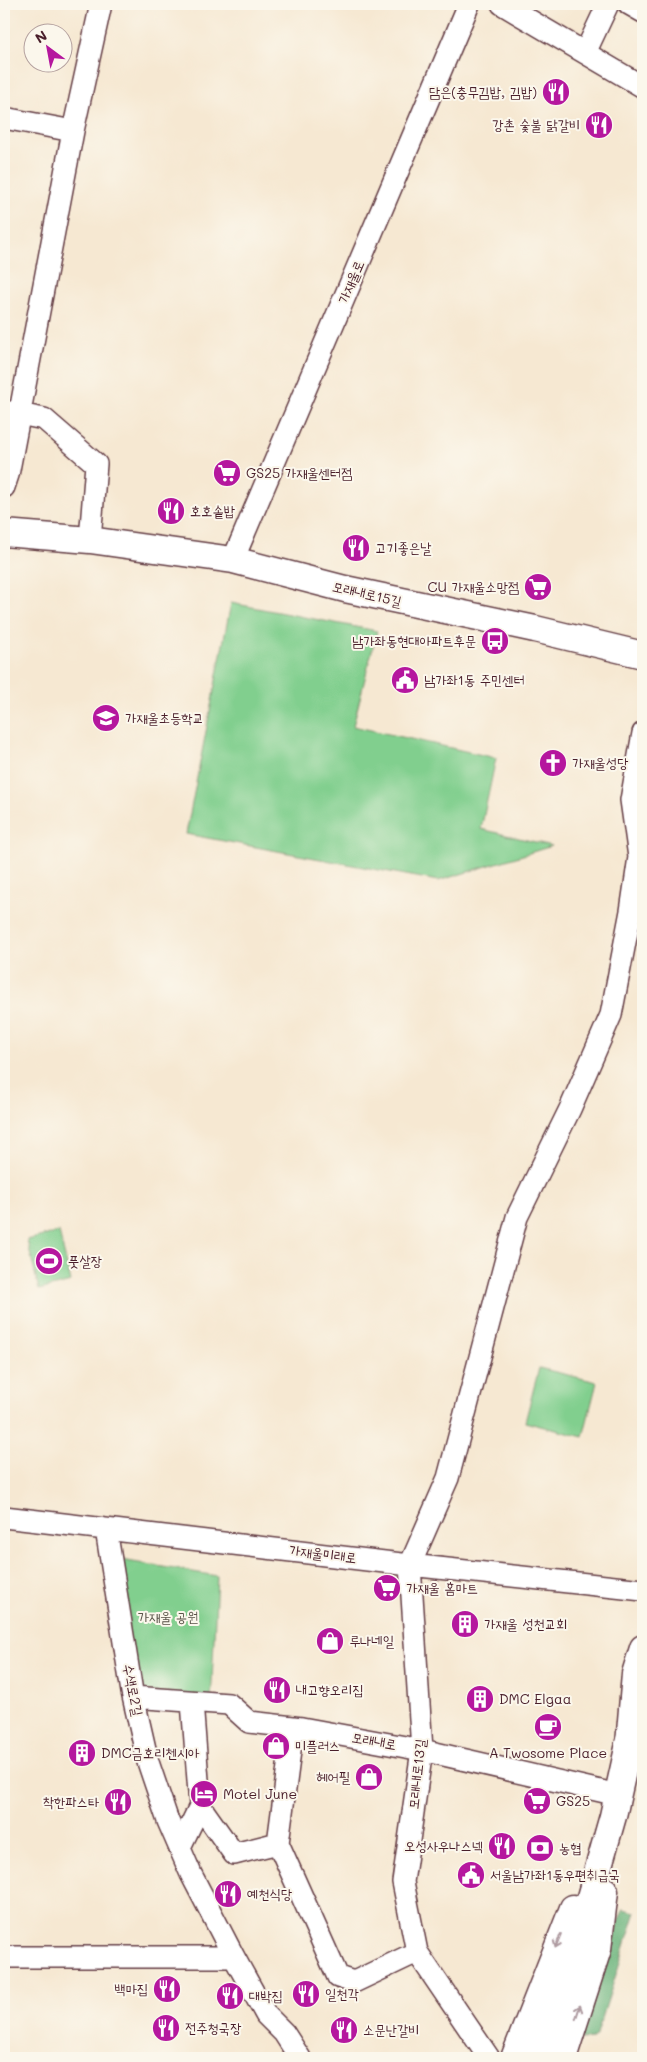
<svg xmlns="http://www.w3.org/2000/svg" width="647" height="2062" viewBox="0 0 647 2062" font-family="Mali,'Poor Story',sans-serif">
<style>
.green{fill:#81cf8e;stroke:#66775c}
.forest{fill:#68b279;stroke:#596852}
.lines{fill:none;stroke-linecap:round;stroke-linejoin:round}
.minor-casing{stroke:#643d44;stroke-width:24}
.major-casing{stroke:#643d44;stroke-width:29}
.highway-casing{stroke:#643d44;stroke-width:30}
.minor{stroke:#fff;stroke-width:21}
.major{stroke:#fff;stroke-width:26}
.highway{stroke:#fff;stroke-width:28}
.oneway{stroke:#ae9aa0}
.labels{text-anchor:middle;stroke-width:4;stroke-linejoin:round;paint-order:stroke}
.poi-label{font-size:14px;fill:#4a1f2b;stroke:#fbf7ec;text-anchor:start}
.street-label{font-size:14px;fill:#4a1f2b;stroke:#fbf7ec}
.park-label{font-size:14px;fill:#5a5449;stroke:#fbf7ec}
</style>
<rect width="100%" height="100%" fill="#fbf7ec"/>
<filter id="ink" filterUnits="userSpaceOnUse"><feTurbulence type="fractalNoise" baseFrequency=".02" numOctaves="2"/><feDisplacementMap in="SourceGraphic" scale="10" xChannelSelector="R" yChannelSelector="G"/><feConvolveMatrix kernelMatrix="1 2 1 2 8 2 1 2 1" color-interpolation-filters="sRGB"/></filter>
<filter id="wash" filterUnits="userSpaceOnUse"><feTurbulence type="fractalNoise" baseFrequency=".0096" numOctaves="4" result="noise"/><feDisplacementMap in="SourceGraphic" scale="20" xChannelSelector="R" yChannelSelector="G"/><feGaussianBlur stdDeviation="1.12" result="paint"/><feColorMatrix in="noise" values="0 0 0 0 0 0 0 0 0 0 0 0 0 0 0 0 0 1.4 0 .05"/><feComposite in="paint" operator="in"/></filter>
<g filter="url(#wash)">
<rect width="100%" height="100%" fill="#f6e8d2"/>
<!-- green -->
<path class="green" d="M 231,603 L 377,631 L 353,726 L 496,758 L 481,829 L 552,846 L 438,881 L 186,834 Z
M 59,1232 L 71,1282 L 39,1290 L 27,1240 Z
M 539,1368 L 597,1382 L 583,1437 L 525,1422 Z
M 109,1558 L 217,1576 L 211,1703 L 132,1692 Z"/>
<!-- forest -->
<path class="forest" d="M 623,1909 L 636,1912 L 597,2034 L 593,2039 L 581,2040 Z"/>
</g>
<g filter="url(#ink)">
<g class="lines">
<defs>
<path id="minor" d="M 502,4 L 643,87
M 629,4 L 643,12
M 585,53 L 608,4
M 4,118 L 73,131
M 4,411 L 44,419 L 96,464 L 90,540
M 4,487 L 8,475 L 73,131 L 101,4
M 233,560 L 469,4
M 4,1517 L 410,1565 L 643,1590
M 106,1529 L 132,1692 L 148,1762 L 168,1821 L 191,1874 L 234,1957 L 266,2015 L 284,2033 L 300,2058
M 133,1697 L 229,1704 L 249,1722 L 302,1728 L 422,1750 L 618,1795
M 293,1728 L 278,1843 L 338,1977 L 354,1982 L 417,1952 L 403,1882 L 422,1750 L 410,1565 L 448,1478 L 517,1217 L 570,1109 L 611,1015 L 631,911 L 639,857 L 631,800 L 643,733
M 200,1806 L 234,1854 L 278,1843
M 180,1847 L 200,1806 L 192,1702
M 417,1952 L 489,2058
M 4,1957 L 234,1957"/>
<path id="major" d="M 4,533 L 90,540 L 233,560 L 345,589 L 535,629 L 643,655
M 514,2058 L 573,1908
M 537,2058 L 577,1943 L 613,1816 L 629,1744 L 635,1674 L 643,1648
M 563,2058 L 598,1949 L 605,1891"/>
<path id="highway" d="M 629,1744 L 643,1696"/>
</defs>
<!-- minor casing -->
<use href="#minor" class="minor-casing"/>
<!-- major casing -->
<use href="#major" class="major-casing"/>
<!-- highway casing -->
<use href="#highway" class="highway-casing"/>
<!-- minor -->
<use href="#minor" class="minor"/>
<!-- major -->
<use href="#major" class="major"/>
<!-- highway -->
<use href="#highway" class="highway"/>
</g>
<!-- one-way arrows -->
<defs><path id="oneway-shaft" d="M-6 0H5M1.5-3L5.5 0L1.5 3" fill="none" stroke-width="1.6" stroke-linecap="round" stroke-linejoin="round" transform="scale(1.25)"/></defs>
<g class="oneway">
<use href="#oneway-shaft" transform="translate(558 1941) rotate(112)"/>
<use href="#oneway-shaft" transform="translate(578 2012) rotate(-72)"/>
</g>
</g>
<!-- icons -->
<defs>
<symbol id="restaurant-disc" viewBox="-11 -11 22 22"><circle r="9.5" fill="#b5179e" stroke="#fbf7ec"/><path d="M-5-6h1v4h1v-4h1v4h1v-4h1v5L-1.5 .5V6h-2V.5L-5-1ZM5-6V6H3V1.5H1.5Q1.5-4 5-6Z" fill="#fff"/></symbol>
<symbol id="supermarket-disc" viewBox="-11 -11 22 22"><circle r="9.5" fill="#b5179e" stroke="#fbf7ec"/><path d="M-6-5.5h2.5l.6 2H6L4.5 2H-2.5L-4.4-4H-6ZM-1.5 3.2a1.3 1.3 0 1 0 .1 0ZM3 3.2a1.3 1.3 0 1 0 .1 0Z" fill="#fff"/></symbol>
<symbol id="bus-disc" viewBox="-11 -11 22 22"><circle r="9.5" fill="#b5179e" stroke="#fbf7ec"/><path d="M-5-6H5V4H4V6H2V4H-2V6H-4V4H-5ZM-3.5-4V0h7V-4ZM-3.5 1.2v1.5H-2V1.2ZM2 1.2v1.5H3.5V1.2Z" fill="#fff"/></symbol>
<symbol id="civic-disc" viewBox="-11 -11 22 22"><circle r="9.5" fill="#b5179e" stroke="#fbf7ec"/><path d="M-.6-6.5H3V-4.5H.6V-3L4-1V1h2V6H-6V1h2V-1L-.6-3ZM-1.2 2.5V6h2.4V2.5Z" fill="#fff"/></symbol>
<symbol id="school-disc" viewBox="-11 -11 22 22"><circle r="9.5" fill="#b5179e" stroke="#fbf7ec"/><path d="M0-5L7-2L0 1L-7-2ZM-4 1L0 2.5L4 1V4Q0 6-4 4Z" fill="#fff"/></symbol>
<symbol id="church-disc" viewBox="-11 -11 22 22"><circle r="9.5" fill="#b5179e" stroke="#fbf7ec"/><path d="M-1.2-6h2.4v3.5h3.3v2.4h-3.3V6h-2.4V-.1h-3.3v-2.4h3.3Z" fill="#fff"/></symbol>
<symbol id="stadium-disc" viewBox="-11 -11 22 22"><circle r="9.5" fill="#b5179e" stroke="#fbf7ec"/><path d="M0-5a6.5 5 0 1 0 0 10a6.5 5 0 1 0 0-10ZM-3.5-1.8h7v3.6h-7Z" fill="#fff"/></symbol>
<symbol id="building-disc" viewBox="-11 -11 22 22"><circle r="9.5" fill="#b5179e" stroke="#fbf7ec"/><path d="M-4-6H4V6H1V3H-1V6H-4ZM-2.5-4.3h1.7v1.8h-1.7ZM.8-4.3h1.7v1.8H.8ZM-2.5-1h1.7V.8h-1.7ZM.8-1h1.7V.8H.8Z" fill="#fff"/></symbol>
<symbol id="shop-disc" viewBox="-11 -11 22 22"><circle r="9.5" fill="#b5179e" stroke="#fbf7ec"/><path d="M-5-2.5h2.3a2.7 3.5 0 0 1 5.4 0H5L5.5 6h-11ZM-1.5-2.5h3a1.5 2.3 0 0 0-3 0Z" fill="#fff"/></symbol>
<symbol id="cafe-disc" viewBox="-11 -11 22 22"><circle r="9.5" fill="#b5179e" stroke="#fbf7ec"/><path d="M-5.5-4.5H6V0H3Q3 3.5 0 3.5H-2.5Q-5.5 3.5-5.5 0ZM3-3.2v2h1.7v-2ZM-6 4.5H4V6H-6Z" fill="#fff"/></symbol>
<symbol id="hotel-disc" viewBox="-11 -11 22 22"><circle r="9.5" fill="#b5179e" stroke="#fbf7ec"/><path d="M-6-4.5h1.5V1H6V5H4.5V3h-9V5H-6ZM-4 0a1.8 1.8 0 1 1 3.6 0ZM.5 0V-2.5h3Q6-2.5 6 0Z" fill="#fff"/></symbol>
<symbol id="bank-disc" viewBox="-11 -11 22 22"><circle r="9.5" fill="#b5179e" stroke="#fbf7ec"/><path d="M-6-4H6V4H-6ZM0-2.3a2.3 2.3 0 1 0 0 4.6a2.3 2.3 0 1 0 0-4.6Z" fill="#fff"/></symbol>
</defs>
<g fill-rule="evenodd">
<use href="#restaurant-disc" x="540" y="76" width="32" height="32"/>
<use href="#restaurant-disc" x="583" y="109" width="32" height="32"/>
<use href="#supermarket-disc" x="211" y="457" width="32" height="32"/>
<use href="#restaurant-disc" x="155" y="495" width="32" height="32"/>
<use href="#restaurant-disc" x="340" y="532" width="32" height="32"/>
<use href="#supermarket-disc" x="522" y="571" width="32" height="32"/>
<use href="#bus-disc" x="479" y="625" width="32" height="32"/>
<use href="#civic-disc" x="389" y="664" width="32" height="32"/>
<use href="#school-disc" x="90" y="702" width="32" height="32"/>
<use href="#church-disc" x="537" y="747" width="32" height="32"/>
<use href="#stadium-disc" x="33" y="1245" width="32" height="32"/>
<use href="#supermarket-disc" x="371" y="1572" width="32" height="32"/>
<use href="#building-disc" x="449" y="1608" width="32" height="32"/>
<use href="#shop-disc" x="314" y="1625" width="32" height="32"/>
<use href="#restaurant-disc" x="261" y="1674" width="32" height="32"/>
<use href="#building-disc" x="464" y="1683" width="32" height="32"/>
<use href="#cafe-disc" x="532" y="1711" width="32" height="32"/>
<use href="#shop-disc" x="260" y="1730" width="32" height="32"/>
<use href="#building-disc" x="66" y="1737" width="32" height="32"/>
<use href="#shop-disc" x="353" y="1761" width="32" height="32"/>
<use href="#hotel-disc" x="188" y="1778" width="32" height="32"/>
<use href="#supermarket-disc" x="521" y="1785" width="32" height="32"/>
<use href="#restaurant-disc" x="102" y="1786" width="32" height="32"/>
<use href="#restaurant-disc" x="486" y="1830" width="32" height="32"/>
<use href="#bank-disc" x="524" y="1832" width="32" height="32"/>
<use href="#civic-disc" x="455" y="1859" width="32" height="32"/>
<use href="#restaurant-disc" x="212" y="1878" width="32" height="32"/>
<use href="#restaurant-disc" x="151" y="1973" width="32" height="32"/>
<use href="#restaurant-disc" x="290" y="1978" width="32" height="32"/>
<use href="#restaurant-disc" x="214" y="1980" width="32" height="32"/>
<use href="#restaurant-disc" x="150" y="2012" width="32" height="32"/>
<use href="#restaurant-disc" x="328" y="2014" width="32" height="32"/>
</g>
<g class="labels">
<!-- poi labels -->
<g class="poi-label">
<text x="537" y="97" text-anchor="end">담은(충무김밥, 김밥)</text>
<text x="580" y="130" text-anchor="end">강촌 숯불 닭갈비</text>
<text x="246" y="478">GS25 가재울센터점</text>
<text x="190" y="516">호호솥밥</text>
<text x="375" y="553">고기좋은날</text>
<text x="519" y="592" text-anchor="end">CU 가재울소망점</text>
<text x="476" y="646" text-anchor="end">남가좌동현대아파트후문</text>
<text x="424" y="685">남가좌1동 주민센터</text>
<text x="125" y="723">가재울초등학교</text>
<text x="572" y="768">가재울성당</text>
<text x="68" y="1266">풋살장</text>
<text x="406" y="1593">가재울 홈마트</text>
<text x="484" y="1629">가재울 성천교회</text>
<text x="349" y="1646">루나네일</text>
<text x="296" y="1695">내고향오리집</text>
<text x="499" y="1704">DMC Elgaa</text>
<text x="295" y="1751">미플러스</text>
<text x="101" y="1758">DMC금호리첸시아</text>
<text x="548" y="1758" text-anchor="middle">A Twosome Place</text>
<text x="350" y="1782" text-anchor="end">헤어필</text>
<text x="223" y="1799">Motel June</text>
<text x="556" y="1806">GS25</text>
<text x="99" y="1807" text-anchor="end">착한파스타</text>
<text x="483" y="1851" text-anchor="end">오성사우나스넥</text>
<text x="559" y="1853">농협</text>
<text x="490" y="1880">서울남가좌1동우편취급국</text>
<text x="247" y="1899">예천식당</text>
<text x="148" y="1994" text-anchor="end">백마집</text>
<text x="325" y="1999">일천각</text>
<text x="249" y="2001">대박집</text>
<text x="185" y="2033">전주청국장</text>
<text x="363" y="2035">소문난갈비</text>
</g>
<!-- street labels -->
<g class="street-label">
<text transform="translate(351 282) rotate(-67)" y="5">가재울로</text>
<text transform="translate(367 594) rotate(13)" y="5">모래내로15길</text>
<text transform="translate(323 1554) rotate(7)" y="5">가재울미래로</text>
<text transform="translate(133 1690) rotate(79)" y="5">수색로2길</text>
<text transform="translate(374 1741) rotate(10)" y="5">모래내로</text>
<text transform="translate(417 1774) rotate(-84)" y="5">모래내로13길</text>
</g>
<!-- park labels -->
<g class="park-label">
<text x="168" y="1622">가재울 공원</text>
</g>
</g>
<!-- margin -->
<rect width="647" height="2062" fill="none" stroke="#fbf7ec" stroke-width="20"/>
<!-- north arrow -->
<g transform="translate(48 48) rotate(328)"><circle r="24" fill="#fbf7ec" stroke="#b4a19f"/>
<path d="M0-4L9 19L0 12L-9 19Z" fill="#b5179e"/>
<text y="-8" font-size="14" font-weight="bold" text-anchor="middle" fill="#4a1f2b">N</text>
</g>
</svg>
